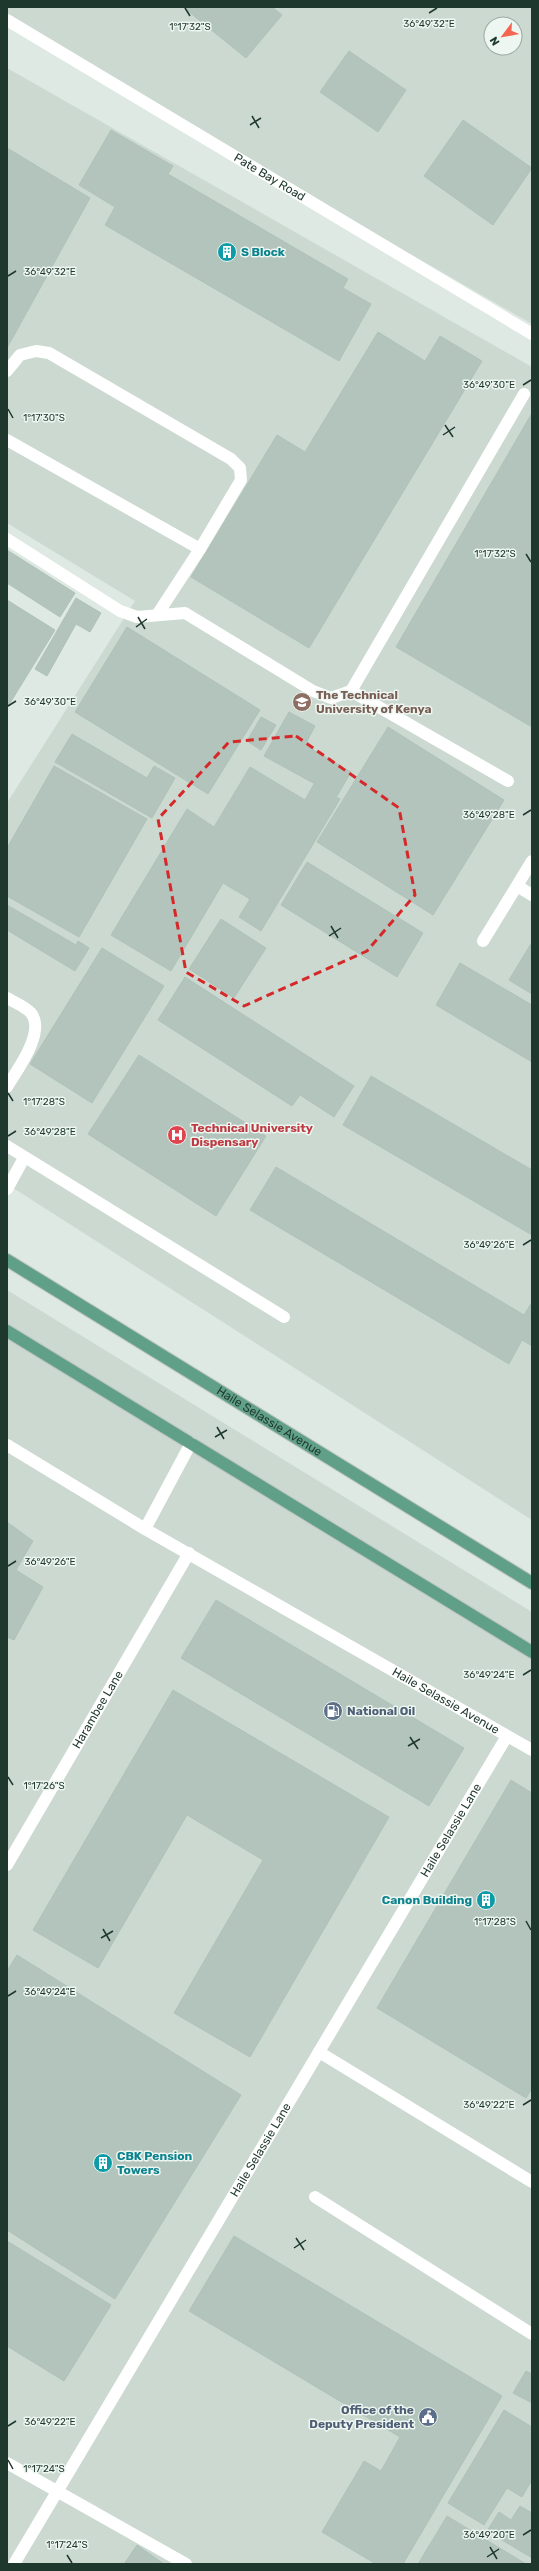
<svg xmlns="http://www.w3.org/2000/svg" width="539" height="2571" viewBox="0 0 539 2571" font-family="Rubik,sans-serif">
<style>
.built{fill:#cbd9d1;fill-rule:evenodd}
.building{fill:#b2c4bb;stroke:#afc3b8}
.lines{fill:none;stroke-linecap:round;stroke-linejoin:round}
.major-casing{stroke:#bcc3c0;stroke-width:14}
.minor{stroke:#fff;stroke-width:12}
.major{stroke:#60a088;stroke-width:12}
.marked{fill:none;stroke:#d62828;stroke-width:3;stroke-dasharray:8 5;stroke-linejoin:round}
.ticks{fill:none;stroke:#1f382e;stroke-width:1.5}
.labels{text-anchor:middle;stroke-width:3;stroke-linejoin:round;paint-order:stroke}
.street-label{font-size:12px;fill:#1f382e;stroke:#edf6f0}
.culture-label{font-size:12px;font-weight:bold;fill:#0d838f;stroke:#edf6f0;text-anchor:start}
.education-label{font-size:12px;font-weight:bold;fill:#785e54;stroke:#edf6f0;text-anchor:start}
.health-label{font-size:12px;font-weight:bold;fill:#be3a42;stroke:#edf6f0;text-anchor:start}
.service-label{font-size:12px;font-weight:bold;fill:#4e5e75;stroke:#edf6f0;text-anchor:start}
.ticks-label{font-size:10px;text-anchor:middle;fill:#1f382e;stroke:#edf6f0;stroke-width:3;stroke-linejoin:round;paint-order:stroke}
</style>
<rect width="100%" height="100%" fill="#dde9e2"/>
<!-- built -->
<path class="built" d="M 7,7 L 532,7 L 532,324 L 7,22 ZM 491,24 L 515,24 L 515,48 L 491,48 Z
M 7,68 L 532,367 L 532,1520 L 7,1184 L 7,803 L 135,601 L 7,523 Z
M 7,1290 L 532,1612 L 532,2564 L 7,2564 Z"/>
<!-- building -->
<path class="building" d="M 183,7 L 272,7 L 282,15 L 246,58 Z
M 349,51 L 406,90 L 378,132 L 320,92 Z
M 463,120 L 532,168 L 493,225 L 424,176 Z
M 111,130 L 173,166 L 168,174 L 348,279 L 343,288 L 371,304 L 339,361 L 105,225 L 115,207 L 79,185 Z
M 7,148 L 90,198 L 7,348 Z
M 378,332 L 425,361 L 440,336 L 482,361 L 309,648 L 191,577 L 277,435 L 305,452 Z
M 532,413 L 532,727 L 396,647 Z
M 7,550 L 75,593 L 60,617 L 7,583 Z
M 76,598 L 101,613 L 90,632 L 76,624 L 47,676 L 35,669 Z
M 7,600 L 55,630 L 7,708 Z
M 127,627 L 260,710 L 208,794 L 75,712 Z
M 289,712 L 315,726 L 305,745 L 351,772 L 337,796 L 264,756 Z
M 261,717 L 276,725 L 261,750 L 247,741 Z
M 388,727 L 504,800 L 433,915 L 317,842 Z
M 72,734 L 147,778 L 154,766 L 175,778 L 152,818 L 55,762 Z
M 54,766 L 147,819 L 79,937 L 7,896 L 7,848 Z
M 250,767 L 305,800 L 314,784 L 340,799 L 261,931 L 239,917 L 250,899 L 223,883 L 171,971 L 111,935 L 187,809 L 214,827 Z
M 307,862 L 423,933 L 397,977 L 281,905 Z
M 7,905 L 76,945 L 78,941 L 89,948 L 75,971 L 7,930 Z
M 221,919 L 266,948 L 234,998 L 189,969 Z
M 532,942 L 532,994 L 509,980 Z
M 102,948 L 164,986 L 92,1103 L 30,1064 Z
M 460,963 L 532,1005 L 532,1062 L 436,1005 Z
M 185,977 L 354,1086 L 334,1117 L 300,1095 L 292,1106 L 158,1020 Z
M 139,1055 L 266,1136 L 216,1216 L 88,1134 Z
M 371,1076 L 532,1170 L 532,1235 L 343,1125 Z
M 276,1167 L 524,1315 L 532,1302 L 532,1346 L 522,1340 L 509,1364 L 250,1210 Z
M 7,1522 L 33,1541 L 16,1570 L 43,1587 L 14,1640 L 7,1637 Z
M 216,1600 L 464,1748 L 429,1806 L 181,1658 Z
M 173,1690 L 389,1817 L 250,2057 L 174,2013 L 263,1860 L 187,1815 L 98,1968 L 33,1930 Z
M 511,1780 L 532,1793 L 532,2088 L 526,2098 L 377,2008 Z
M 17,1955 L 241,2095 L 115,2299 L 7,2230 L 7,1971 Z
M 234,2236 L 502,2396 L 403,2564 L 376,2564 L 322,2532 L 364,2461 L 381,2471 L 400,2437 L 189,2311 Z
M 7,2241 L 111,2305 L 64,2381 L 7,2346 Z
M 526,2371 L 532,2374 L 532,2403 L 513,2393 Z
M 504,2410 L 532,2427 L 532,2480 L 522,2497 L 507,2488 L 484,2525 L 448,2503 Z
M 520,2506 L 532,2513 L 532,2558 L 487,2531 L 499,2512 L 511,2520 Z
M 447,2516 L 526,2564 L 418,2564 Z
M 137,2545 L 164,2564 L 124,2564 Z"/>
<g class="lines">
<defs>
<g id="major">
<path id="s5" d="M 7,1260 L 532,1583"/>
<path d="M 7,1331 L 532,1652"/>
</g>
</defs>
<!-- major casing -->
<use href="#major" class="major-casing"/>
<!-- minor -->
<g class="minor">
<path id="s1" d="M 7,20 L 532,334"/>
<path d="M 7,371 L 20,355 L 36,351 L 49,353 L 231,459 L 240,468 L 241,480 L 200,549 L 157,615"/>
<path d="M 7,440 L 200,549"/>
<path d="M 7,539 L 120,611 L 137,617 L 185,613 L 313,691 L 331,698 L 351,691 L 524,394"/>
<path d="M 351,691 L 508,781"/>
<path d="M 517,886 L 532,895"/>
<path d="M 483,941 L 532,861"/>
<path d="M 7,998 C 14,1002 26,1007 31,1013 C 46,1032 17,1070 7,1087"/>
<path d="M 7,1146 L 284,1317"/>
<path d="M 7,1189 L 24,1158"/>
<path id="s2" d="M 7,1445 L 145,1529 L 532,1750"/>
<path d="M 145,1529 L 191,1443"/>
<path id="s3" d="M 7,1865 L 189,1553"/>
<path d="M 319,2052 L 532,2182"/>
<path d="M 315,2197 L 532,2334"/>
<path d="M 7,2463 L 186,2564"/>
<path id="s4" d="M 14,2564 L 507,1736"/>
</g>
<!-- major -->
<use href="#major" class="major"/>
</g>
<!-- marked area -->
<path class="marked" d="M 296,736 L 399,808 L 415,895 L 367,951 L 244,1006 L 186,972 L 158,819 L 229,742 Z"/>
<!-- ticks -->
<path class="ticks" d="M 185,8 L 190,16M 429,13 L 437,8M 252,116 L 259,128M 250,125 L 261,118M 8,276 L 16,271M 523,385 L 531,380M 8,409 L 13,418M 445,425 L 453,437M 443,435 L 455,427M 526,554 L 531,562M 138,617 L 145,629M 136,627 L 147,619M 8,706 L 16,701M 523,815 L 531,810M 331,926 L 338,938M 329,936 L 341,928M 8,1093 L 13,1101M 8,1136 L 16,1131M 523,1245 L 531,1240M 217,1427 L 224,1439M 215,1437 L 227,1430M 8,1566 L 16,1561M 523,1675 L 531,1670M 410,1737 L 418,1749M 408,1746 L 420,1739M 8,1777 L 13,1785M 526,1921 L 531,1930M 103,1929 L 110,1941M 101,1938 L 113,1931M 8,1996 L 16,1991M 523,2105 L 531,2100M 296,2238 L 304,2250M 294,2248 L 306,2240M 8,2426 L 16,2421M 8,2460 L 13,2469M 523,2535 L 531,2530M 490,2547 L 497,2559M 67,2555 L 72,2563M 487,2557 L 499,2549"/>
<!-- icons -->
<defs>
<symbol id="building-disc" viewBox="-11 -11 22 22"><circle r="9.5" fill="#0f9aa8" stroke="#edf6f0"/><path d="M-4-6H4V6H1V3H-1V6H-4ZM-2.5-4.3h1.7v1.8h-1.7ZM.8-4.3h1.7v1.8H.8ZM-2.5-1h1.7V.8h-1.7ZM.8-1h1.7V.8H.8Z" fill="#fff"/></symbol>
<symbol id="university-disc" viewBox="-11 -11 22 22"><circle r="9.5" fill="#8d6e63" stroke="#edf6f0"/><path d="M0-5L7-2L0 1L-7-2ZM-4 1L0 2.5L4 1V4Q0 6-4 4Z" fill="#fff"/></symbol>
<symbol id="hospital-disc" viewBox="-11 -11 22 22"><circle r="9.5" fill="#e0444e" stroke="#edf6f0"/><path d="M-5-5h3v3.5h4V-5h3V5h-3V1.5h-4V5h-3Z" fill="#fff"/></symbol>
<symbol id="fuel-disc" viewBox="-11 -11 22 22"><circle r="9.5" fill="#5c6f8a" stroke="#edf6f0"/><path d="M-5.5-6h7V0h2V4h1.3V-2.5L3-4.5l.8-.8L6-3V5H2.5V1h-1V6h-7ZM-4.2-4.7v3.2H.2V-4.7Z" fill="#fff"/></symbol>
<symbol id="civic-disc" viewBox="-11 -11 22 22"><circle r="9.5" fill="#5c6f8a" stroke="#edf6f0"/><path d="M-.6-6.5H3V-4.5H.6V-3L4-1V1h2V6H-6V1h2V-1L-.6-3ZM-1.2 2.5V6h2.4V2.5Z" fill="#fff"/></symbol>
</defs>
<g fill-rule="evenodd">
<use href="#building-disc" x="216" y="241" width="22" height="22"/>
<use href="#university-disc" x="291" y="691" width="22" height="22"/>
<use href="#hospital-disc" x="166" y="1124" width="22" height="22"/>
<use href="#fuel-disc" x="322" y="1700" width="22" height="22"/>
<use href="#building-disc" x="475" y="1889" width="22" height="22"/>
<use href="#building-disc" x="92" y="2152" width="22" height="22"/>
<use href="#civic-disc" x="417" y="2406" width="22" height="22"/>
</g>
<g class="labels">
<!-- street labels -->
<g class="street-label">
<text dy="4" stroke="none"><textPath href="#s1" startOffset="306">Pate Bay Road</textPath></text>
<text dy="4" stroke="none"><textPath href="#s5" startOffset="308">Haile Selassie Avenue</textPath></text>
<text dy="4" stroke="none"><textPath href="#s2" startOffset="508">Haile Selassie Avenue</textPath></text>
<text dy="4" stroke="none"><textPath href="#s3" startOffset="180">Harambee Lane</textPath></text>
<text dy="4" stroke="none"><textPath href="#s4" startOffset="854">Haile Selassie Lane</textPath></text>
<text dy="4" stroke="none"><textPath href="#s4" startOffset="482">Haile Selassie Lane</textPath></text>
</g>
<!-- culture labels -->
<g class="culture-label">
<text x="241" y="256">S Block</text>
<text x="472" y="1904" text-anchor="end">Canon Building</text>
<text x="117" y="2160">CBK Pension<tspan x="117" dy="14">Towers</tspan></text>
</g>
<!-- education labels -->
<g class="education-label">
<text x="316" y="699">The Technical<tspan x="316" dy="14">University of Kenya</tspan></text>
</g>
<!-- health labels -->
<g class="health-label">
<text x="191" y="1132">Technical University<tspan x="191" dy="14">Dispensary</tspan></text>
</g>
<!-- service labels -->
<g class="service-label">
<text x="347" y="1715">National Oil</text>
<text x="414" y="2414" text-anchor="end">Office of the<tspan x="414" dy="14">Deputy President</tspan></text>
</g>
</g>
<g class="ticks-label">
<text x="429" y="27">36°49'32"E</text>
<text x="190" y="30">1°17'32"S</text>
<text x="50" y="275">36°49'32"E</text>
<text x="489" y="388">36°49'30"E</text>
<text x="44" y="421">1°17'30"S</text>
<text x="495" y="557">1°17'32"S</text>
<text x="50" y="705">36°49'30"E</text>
<text x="489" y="818">36°49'28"E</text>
<text x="44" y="1105">1°17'28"S</text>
<text x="50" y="1135">36°49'28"E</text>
<text x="489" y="1248">36°49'26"E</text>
<text x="50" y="1565">36°49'26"E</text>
<text x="489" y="1678">36°49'24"E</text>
<text x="44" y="1789">1°17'26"S</text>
<text x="495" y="1925">1°17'28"S</text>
<text x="50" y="1995">36°49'24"E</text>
<text x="489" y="2108">36°49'22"E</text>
<text x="50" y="2425">36°49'22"E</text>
<text x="44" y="2472">1°17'24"S</text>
<text x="489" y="2538">36°49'20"E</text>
<text x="67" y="2548">1°17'24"S</text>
</g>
<!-- border -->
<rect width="539" height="2571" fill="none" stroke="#1f382e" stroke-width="16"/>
<!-- north arrow -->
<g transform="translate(503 36) rotate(238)"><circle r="19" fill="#edf6f0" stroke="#9baaa2"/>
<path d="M0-3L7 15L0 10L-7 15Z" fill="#f46551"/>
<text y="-6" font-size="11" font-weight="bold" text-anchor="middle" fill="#1f382e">N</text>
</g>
</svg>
